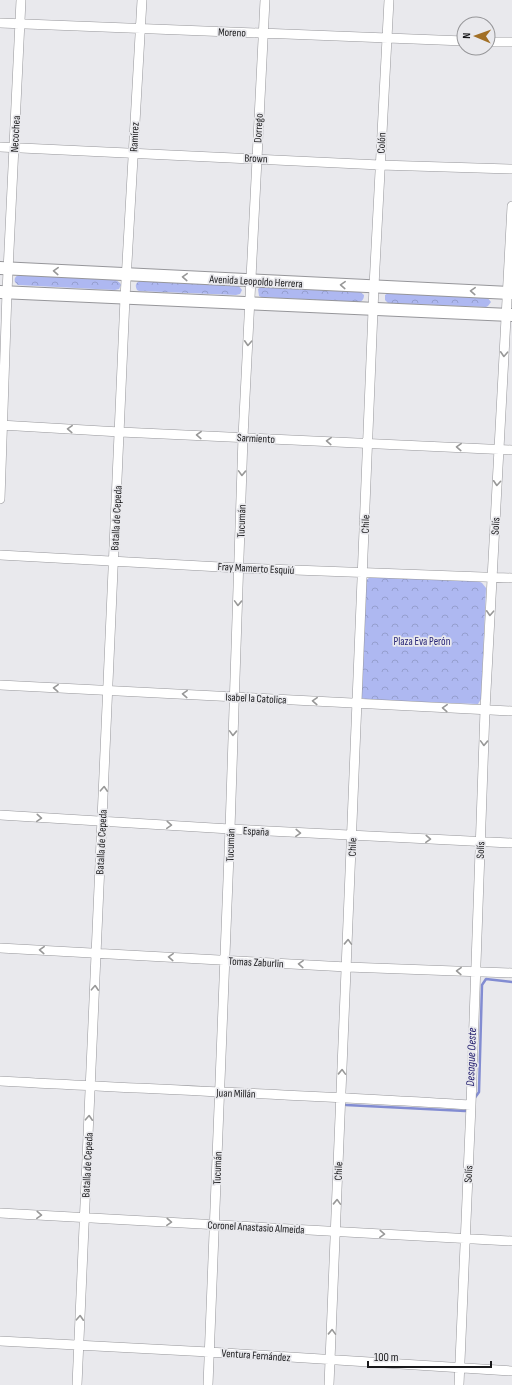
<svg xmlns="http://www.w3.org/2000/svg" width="512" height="1385" viewBox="0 0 512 1385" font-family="'Sofia Sans Condensed',sans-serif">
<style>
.park{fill:url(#park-crowns)}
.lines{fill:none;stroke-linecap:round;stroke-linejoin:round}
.stream{stroke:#828cd2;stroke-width:2.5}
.street-casing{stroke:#96969a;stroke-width:10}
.secondary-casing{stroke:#96969a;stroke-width:14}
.street{stroke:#fff;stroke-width:9}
.secondary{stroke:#fff;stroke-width:12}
.oneway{stroke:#989898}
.labels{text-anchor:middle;stroke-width:3.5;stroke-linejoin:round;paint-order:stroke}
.street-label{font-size:11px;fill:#19191b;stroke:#e9e9ed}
.park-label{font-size:11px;fill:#272577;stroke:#e9e9ed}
.water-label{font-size:12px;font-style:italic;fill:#1f1a6c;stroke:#e9e9ed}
</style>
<defs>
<pattern id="park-crowns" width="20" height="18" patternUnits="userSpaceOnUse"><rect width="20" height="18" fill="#aeb8f1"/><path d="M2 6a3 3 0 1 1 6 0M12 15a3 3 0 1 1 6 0" fill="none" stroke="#959ece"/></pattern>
</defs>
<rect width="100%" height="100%" fill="#e9e9ed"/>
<!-- park -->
<path class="park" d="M 19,275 L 116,280 L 120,283 L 121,285 L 119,289 L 115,290 L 18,285 L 15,282 C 14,279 15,276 19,275 Z
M 140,281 L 238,285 L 242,290 L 240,294 L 236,295 L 139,291 L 137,290 C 135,286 135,283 140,281 Z
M 262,286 L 359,291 L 364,295 C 364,298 363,301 359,302 L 261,297 L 259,296 L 258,289 Z
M 388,293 L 487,297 L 491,302 L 488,306 L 486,307 L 388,303 L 385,300 L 385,295 Z
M 370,577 L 478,581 L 482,583 L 486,588 L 481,699 L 478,704 L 369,700 L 362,698 L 360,695 L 364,582 Z"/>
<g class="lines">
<!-- stream -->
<path class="stream" d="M 474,1099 L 479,1092 L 482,985 L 486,979 L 512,982
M 346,1105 L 465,1111 L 468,1108"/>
<defs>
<path id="street" d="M 0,23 L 464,41
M 488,42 L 512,42
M 0,147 L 380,165 L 512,169
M 0,425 L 120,432 L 512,450
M 0,499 L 7,292 L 21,0
M 0,555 L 239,568 L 512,578
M 0,685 L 512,711
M 0,815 L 230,829 L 512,843
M 0,948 L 347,967 L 512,973
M 0,1081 C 157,1090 314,1095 471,1105
M 0,1213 L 512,1241
M 0,1341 L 209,1352 L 512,1371
M 77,1385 L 125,298 L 142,0
M 208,1385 L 230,829 L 243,437 L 265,0
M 329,1385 L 374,286 L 389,0
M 459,1385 L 471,1105 L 485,710 L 512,206"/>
<path id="secondary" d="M 0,268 L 512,293
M 0,292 L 512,315"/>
</defs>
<!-- street casing -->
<use href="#street" class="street-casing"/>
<!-- secondary casing -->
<use href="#secondary" class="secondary-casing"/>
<!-- street -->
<use href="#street" class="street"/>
<!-- secondary -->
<use href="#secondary" class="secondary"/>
</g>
<!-- one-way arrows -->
<defs><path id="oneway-chevron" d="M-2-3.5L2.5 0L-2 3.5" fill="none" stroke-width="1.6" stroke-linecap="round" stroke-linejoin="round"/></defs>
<g class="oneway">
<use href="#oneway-chevron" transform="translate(56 271) rotate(-177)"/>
<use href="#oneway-chevron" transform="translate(185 277) rotate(-177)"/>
<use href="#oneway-chevron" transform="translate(343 285) rotate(-177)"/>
<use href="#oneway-chevron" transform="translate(473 291) rotate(-177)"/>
<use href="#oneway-chevron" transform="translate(248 343) rotate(93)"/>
<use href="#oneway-chevron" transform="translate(504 354) rotate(93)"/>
<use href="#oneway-chevron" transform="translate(70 429) rotate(-177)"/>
<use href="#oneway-chevron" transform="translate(199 435) rotate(-178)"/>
<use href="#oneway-chevron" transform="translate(329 441) rotate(-177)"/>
<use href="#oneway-chevron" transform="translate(459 447) rotate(-177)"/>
<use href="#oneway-chevron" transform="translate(242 473) rotate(92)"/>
<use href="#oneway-chevron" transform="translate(497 483) rotate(94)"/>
<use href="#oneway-chevron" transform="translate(238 603) rotate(92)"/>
<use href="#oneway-chevron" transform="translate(490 613) rotate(93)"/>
<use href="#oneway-chevron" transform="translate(56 688) rotate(-177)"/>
<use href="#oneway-chevron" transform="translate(185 694) rotate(-177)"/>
<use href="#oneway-chevron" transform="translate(315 701) rotate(-177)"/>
<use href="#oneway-chevron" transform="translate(445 708) rotate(-177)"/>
<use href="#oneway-chevron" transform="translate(233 733) rotate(92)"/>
<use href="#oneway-chevron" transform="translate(484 743) rotate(92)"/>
<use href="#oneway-chevron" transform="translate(104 789) rotate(-87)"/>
<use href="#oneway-chevron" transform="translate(39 818) rotate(4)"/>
<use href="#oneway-chevron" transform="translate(169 825) rotate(4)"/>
<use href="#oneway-chevron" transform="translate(298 833) rotate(3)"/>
<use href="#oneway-chevron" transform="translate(428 839) rotate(3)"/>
<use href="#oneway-chevron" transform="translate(348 942) rotate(-88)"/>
<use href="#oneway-chevron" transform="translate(42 950) rotate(-177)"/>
<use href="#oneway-chevron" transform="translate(171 957) rotate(-177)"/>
<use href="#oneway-chevron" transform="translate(301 964) rotate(-177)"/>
<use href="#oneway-chevron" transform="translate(459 971) rotate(-178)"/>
<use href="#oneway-chevron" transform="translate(95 988) rotate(-87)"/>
<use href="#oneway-chevron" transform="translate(342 1072) rotate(-88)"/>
<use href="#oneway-chevron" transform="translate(89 1118) rotate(-87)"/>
<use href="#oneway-chevron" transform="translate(337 1202) rotate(-88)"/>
<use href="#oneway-chevron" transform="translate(39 1215) rotate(3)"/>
<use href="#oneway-chevron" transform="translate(169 1222) rotate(3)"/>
<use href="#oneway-chevron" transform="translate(382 1234) rotate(3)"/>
<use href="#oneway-chevron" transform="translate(80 1318) rotate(-87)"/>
<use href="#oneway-chevron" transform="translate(332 1332) rotate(-88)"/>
</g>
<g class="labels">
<!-- street labels -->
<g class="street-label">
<text transform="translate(232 32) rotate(2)" y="4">Moreno</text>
<text transform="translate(258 128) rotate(-87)" y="4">Dorrego</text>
<text transform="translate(15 134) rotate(-87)" y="4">Necochea</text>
<text transform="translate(134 137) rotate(-87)" y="4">Ramírez</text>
<text transform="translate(381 143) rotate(-87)" y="4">Colón</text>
<text transform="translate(256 158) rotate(3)" y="4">Brown</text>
<text transform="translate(256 281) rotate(3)" y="4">Avenida Leopoldo Herrera</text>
<text transform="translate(256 438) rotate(3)" y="4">Sarmiento</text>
<text transform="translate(116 518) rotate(-87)" y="4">Batalla de Cepeda</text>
<text transform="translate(241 521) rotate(-88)" y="4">Tucumán</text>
<text transform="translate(365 524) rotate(-88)" y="4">Chile</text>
<text transform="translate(495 526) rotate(-86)" y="4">Solís</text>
<text transform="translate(256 568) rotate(3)" y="4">Fray Mamerto Esquiú</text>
<text transform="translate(256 698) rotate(3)" y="4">Isabel la Catolica</text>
<text transform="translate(256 831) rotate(3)" y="4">España</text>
<text transform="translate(101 842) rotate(-87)" y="4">Batalla de Cepeda</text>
<text transform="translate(230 845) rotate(-88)" y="4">Tucumán</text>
<text transform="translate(352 847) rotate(-88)" y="4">Chile</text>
<text transform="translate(480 850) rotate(-88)" y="4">Solís</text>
<text transform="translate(256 962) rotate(3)" y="4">Tomas Zaburlin</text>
<text transform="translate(236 1093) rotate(2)" y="4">Juan Millán</text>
<text transform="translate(87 1165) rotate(-87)" y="4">Batalla de Cepeda</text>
<text transform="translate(217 1168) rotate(-88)" y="4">Tucumán</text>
<text transform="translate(338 1171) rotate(-88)" y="4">Chile</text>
<text transform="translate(468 1174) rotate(-87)" y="4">Solís</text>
<text transform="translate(256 1227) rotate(3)" y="4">Coronel Anastasio Almeida</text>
<text transform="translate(256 1355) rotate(4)" y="4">Ventura Fernández</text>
</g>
<!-- park labels -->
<g class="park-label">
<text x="422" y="645">Plaza Eva Perón</text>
</g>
<!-- water labels -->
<g class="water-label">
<text transform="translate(471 1057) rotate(-88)" y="4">Desague Oeste</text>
</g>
</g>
<!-- north arrow -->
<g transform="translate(476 36) rotate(272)"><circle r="19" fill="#e9e9ed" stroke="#969699"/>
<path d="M0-3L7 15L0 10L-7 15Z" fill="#a27026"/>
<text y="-6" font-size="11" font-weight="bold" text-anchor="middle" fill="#19191b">N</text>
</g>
<!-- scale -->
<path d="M368 1361v6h123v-6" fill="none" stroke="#19191b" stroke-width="2"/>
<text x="374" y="1361" font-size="12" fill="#19191b" stroke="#e9e9ed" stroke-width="3" paint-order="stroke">100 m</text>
</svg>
